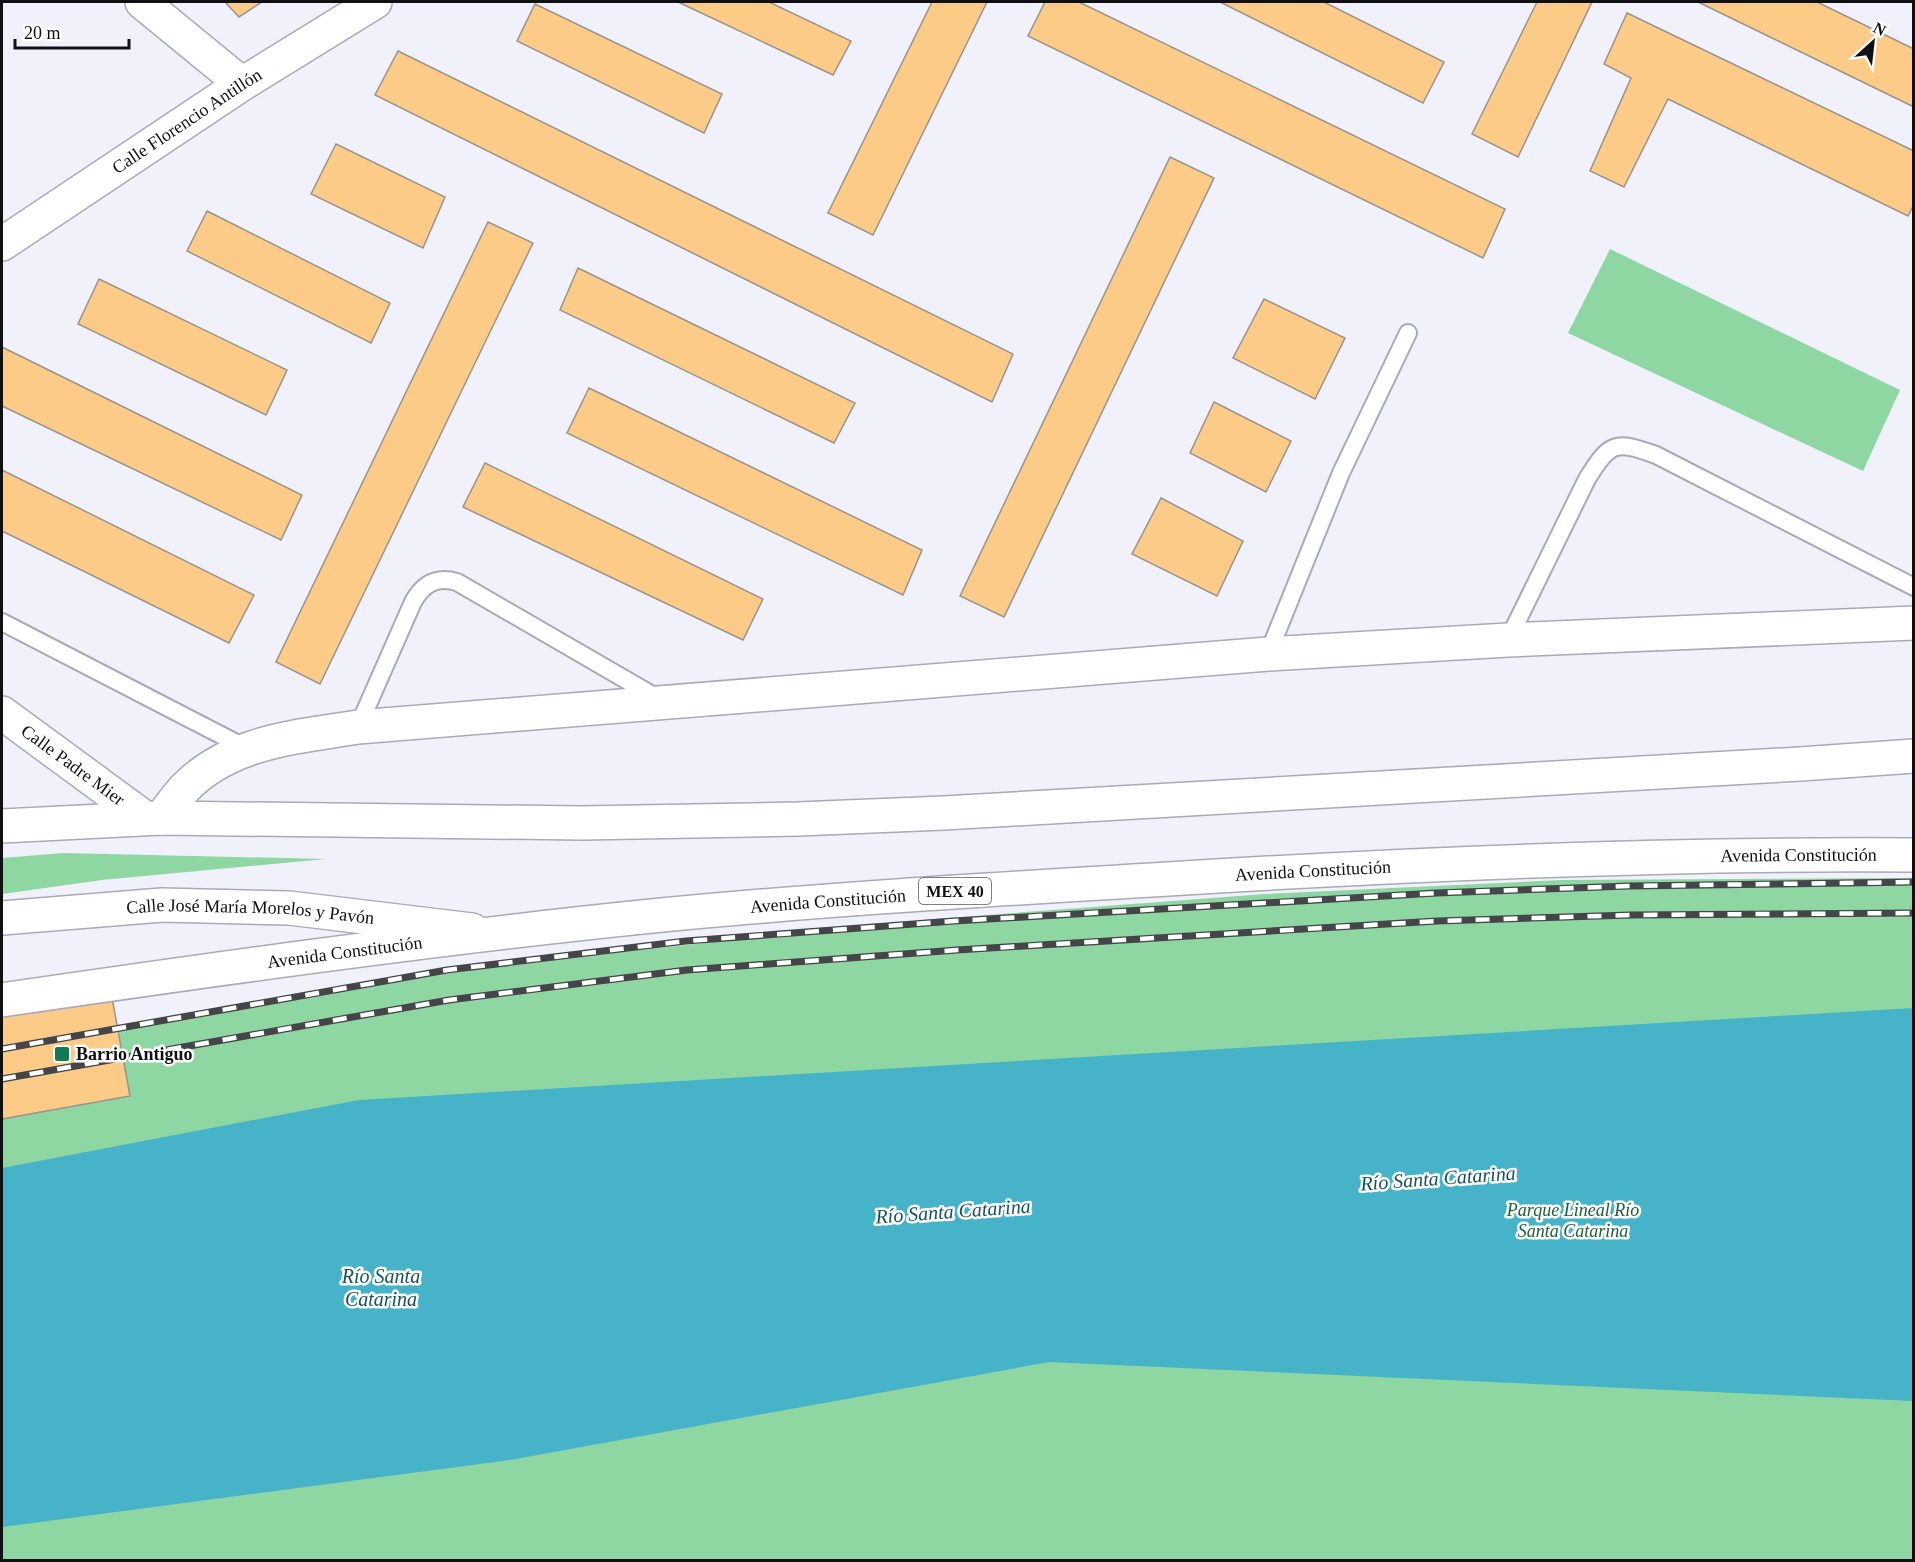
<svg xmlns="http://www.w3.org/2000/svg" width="1915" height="1562" viewBox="0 0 1915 1562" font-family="Georgia,serif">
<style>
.green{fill:#8ed6a2}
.water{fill:#46b3c8}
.building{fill:#fdcb88;stroke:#99938c;stroke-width:1.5}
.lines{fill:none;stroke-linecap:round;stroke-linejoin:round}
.lane-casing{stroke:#a9aab3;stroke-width:20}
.street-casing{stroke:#a9aab3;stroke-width:36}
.secondary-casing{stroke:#a9aab3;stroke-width:36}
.highway-casing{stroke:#a9aab3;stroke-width:36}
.lane{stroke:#fff;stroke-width:16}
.street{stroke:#fff;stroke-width:33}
.secondary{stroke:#fff;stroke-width:33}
.highway{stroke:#fff;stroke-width:33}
.rail-casing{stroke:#444449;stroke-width:7}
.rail{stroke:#fff;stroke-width:4.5;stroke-dasharray:14;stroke-linecap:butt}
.poi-dot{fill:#137a54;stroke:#fff;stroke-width:2}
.labels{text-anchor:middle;stroke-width:5;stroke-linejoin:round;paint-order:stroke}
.shield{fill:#fff;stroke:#58585a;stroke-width:1.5}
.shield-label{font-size:16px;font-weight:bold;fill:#101013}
.street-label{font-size:18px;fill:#101013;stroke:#fff}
.poi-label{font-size:18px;font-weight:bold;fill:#101013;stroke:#fff;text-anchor:start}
.park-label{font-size:18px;font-style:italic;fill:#1e6037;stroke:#fff}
.water-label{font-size:20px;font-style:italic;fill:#14525d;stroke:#fff}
</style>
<rect width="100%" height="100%" fill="#f0f1fb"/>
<!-- green -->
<path class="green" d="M 1610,249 L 1900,390 L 1863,471 L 1568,333 Z
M 63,853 L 326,859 L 102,880 L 2,894 L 2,858 Z
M 1913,878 L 1913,1560 L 2,1560 L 2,1047 L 318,993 L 478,969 L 584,956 L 922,920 L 1265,894 L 1563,880 Z"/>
<!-- water -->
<path class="water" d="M 1913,1008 L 1913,1401 L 1049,1362 L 510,1460 L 2,1527 L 2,1168 L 359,1100 Z"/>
<!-- building -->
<path class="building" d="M 225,2 L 262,2 L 239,17 Z
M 678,2 L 769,2 L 851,41 L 833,75 Z
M 932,2 L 987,2 L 873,235 L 828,213 Z
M 1045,2 L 1079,2 L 1505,209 L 1483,258 L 1028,36 Z
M 1220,2 L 1324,2 L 1444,62 L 1423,103 Z
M 1537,2 L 1592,2 L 1518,157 L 1472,134 Z
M 1698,2 L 1817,2 L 1914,49 L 1914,107 Z
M 535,4 L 722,94 L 704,133 L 517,41 Z
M 1627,13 L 1914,151 L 1914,204 L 1908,216 L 1668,99 L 1624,187 L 1590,171 L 1631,78 L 1604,64 Z
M 398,51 L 1013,354 L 992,402 L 375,95 Z
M 336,144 L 445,197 L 423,248 L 311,194 Z
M 1170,157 L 1214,178 L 1004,617 L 960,596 Z
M 207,211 L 390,303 L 371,343 L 187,251 Z
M 488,222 L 533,243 L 320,684 L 276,662 Z
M 578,268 L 855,403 L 834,443 L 560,310 Z
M 99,279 L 287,370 L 266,415 L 78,324 Z
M 1264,299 L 1345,338 L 1315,399 L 1233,358 Z
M 2,347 L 302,495 L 281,540 L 2,406 Z
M 589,388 L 922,550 L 903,595 L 567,433 Z
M 1214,402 L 1291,441 L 1266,492 L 1190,453 Z
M 485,463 L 763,599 L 743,640 L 463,507 Z
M 2,470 L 254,595 L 229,643 L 2,531 Z
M 1161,498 L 1243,541 L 1217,596 L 1132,554 Z
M 111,992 L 130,1096 L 2,1119 L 2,1011 Z"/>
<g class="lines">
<defs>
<path id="lane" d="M 2,622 L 246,748
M 1508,640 L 1587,479 C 1610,442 1615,440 1656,455 L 1914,587
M 1268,654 L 1341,473 L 1408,333
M 358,727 L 413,602 C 423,584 436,576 457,582 L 659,699"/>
<g id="street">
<path d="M 161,818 C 169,808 176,798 184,789 C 230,741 297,737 358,727 L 1268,654 L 1508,640 L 1914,623"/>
<path id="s1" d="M 2,918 L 162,905 L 289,908 L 472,930"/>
</g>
<g id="secondary">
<path d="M 142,2 L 242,84"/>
<path id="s2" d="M 2,244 L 242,84 L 375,2"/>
<path id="s3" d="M 2,713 L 145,818"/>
</g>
<g id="highway">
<path d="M 2,826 L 161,818 L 582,823 L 798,819 L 944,813 L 1800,764 L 1914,756"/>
<path id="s4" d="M 2,1000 C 215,969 428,939 642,917 C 812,900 982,890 1152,880 C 1406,864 1659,853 1914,855"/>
</g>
</defs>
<!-- lane casing -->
<use href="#lane" class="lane-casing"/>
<!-- street casing -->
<use href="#street" class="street-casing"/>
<!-- secondary casing -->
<use href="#secondary" class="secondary-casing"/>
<!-- highway casing -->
<use href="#highway" class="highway-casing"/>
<!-- lane -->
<use href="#lane" class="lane"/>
<!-- street -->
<use href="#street" class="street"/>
<!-- secondary -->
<use href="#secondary" class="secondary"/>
<!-- highway -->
<use href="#highway" class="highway"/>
<defs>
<path id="rail" d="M 2,1049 L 447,970 L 686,941 L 954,921 L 1436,893 L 1629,886 L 1914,882
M 2,1079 L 449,1000 L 687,970 L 957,950 L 1437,921 L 1631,915 L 1914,913"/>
</defs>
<!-- rail casing -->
<use href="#rail" class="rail-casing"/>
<!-- rail -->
<use href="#rail" class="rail"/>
</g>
<!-- markers -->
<rect class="poi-dot" x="54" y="1046" width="16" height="16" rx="3"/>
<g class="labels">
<!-- shield labels -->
<rect class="shield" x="919" y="878" width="72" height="26" rx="4.5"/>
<g class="shield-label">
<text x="955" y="897">MEX 40</text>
</g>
<!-- street labels -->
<g class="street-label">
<text dy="6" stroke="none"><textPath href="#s2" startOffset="222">Calle Florencio Antillón</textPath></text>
<text dy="6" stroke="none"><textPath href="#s3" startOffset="88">Calle Padre Mier</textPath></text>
<text dy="6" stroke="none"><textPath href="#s4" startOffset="1804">Avenida Constitución</textPath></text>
<text dy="6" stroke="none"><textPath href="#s4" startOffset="1318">Avenida Constitución</textPath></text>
<text dy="6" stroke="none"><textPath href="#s4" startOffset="832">Avenida Constitución</textPath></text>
<text dy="6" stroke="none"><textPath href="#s1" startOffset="249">Calle José María Morelos y Pavón</textPath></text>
<text dy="6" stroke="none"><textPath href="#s4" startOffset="346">Avenida Constitución</textPath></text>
</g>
<!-- poi labels -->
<g class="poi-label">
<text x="76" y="1060">Barrio Antiguo</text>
</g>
<!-- park labels -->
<g class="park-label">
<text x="1573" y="1216">Parque Lineal Río<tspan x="1573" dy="21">Santa Catarina</tspan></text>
</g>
<!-- water labels -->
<g class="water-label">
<text transform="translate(1438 1178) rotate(-4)" y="7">Río Santa Catarina</text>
<text transform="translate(953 1211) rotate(-4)" y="7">Río Santa Catarina</text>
<text x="381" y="1283">Río Santa<tspan x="381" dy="23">Catarina</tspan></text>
</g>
</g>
<!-- border -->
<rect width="1915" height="1562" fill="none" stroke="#101013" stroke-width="6"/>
<!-- north arrow -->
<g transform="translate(1873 42) rotate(27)" stroke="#ffffff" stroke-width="4.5" paint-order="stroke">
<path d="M0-4.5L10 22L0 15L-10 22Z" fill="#101013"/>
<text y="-9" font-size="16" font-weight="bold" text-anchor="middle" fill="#101013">N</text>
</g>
<!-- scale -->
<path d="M15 39v9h114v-9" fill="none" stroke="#101013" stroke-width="3"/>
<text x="24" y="39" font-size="18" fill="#101013" stroke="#ffffff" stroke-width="4.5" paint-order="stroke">20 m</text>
</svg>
